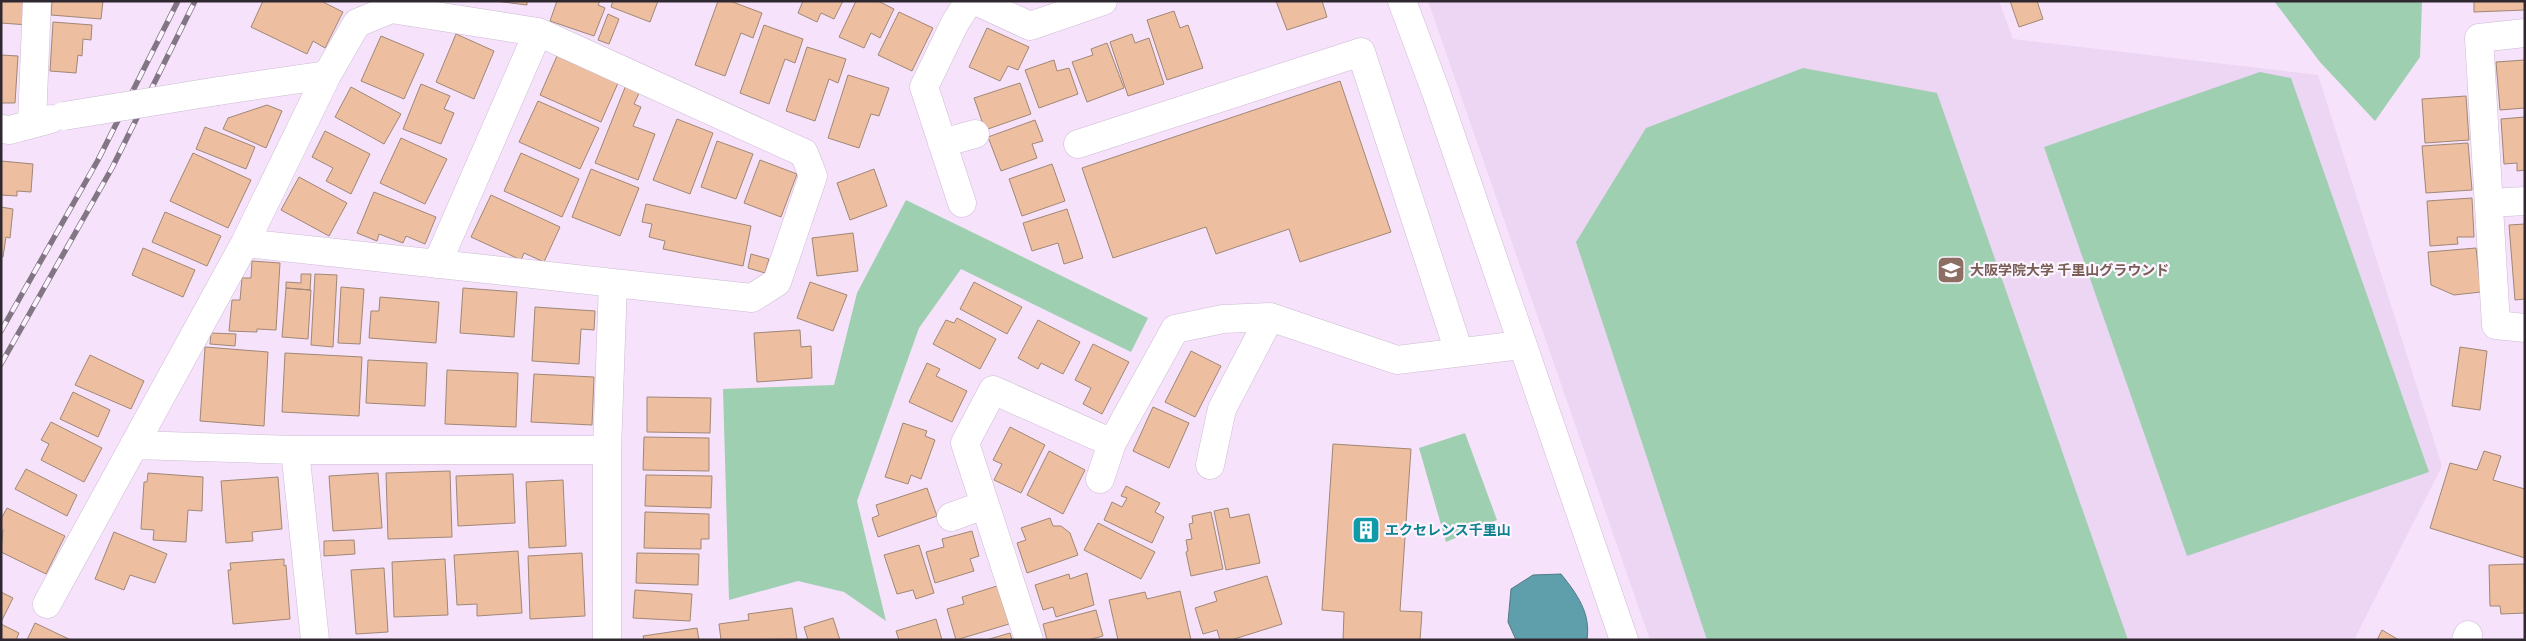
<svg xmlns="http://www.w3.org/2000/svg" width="2526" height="641" viewBox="0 0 2526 641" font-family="'Roboto Condensed','Noto Sans JP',sans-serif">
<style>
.built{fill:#edd5f4}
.green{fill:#9fcfb1}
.water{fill:#5e9fab;stroke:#507b86}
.building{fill:#edbe9f;stroke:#a08776}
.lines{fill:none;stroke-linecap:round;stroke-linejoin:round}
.minor-casing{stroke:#cdbbd3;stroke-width:29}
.minor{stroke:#fff;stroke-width:28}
.rail-casing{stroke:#827685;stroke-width:5.5}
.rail{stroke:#fcf4fe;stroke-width:4;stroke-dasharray:11;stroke-linecap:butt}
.minor-bridge-casing{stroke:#cdbbd3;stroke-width:29;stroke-linecap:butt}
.minor-bridge{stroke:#fff;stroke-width:28}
.labels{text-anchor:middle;stroke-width:4.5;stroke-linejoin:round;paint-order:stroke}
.education-label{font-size:14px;font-weight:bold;fill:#785e54;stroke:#fcf4fe;text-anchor:start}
.culture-label{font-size:14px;font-weight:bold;fill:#0d838f;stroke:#fcf4fe;text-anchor:start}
</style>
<rect width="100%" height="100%" fill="#f6e2fb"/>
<!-- built -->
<path class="built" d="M 1428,1 L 1999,1 L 2013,39 L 2318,75 L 2442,466 L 2354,640 L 1650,640 Z"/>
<!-- green -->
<path class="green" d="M 2274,1 L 2422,1 L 2420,57 L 2375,121 L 2320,62 Z
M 1803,68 L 1937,93 L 2128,640 L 1707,640 L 1576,242 L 1646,128 Z
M 2260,72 L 2291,78 L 2429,472 L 2187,556 L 2044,147 Z
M 906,200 L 1148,318 L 1131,352 L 961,269 L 919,328 L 857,501 L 886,621 L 844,592 L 798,581 L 729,600 L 723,389 L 834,385 L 857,293 Z
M 1465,433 L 1497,520 L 1446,542 L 1419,448 Z"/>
<!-- water -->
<path class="water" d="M 1561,574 C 1577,594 1591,613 1587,640 L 1516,640 L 1508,622 L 1511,589 L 1533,575 Z"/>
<!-- building -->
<path class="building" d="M 1,1 L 30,1 L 28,25 L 1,23 Z
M 52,1 L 103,1 L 101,19 L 51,15 Z
M 263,1 L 321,1 L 343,12 L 325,48 L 313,41 L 307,54 L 251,27 Z
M 495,1 L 527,1 L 527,5 Z
M 557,1 L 600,1 L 598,5 L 605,8 L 594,36 L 550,21 Z
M 613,1 L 658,1 L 650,22 L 611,7 Z
M 718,1 L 730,1 L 762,13 L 753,38 L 741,33 L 725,76 L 695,65 Z
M 803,1 L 843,1 L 834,19 L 821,13 L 817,22 L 798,13 Z
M 856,1 L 878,1 L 894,9 L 880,38 L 871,33 L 864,48 L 839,37 Z
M 1276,1 L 1322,1 L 1327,17 L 1287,30 Z
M 2010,1 L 2037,1 L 2043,19 L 2019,27 Z
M 2474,1 L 2525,1 L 2525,10 L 2474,12 Z
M 1174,11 L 1180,28 L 1188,25 L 1203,68 L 1167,80 L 1147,20 Z
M 899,12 L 933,28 L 912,71 L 878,55 Z
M 608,14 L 619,19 L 609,44 L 598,40 Z
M 53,22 L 92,25 L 91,40 L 83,39 L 82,56 L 78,55 L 76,73 L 50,71 Z
M 764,25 L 803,39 L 795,63 L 785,59 L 769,104 L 740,93 Z
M 987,28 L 1029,47 L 1018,70 L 1008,66 L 1000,81 L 969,67 Z
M 456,34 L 494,51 L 474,99 L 436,82 Z
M 1132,34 L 1135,43 L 1149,38 L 1164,84 L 1128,96 L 1110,42 Z
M 381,36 L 424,54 L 404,99 L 361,81 Z
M 1107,43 L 1124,88 L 1087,102 L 1072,62 L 1093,55 L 1091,49 Z
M 807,47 L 846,59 L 838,83 L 829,79 L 815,121 L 786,111 Z
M 1,55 L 18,56 L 15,103 L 1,103 Z
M 557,56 L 618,83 L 601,122 L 540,95 Z
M 1054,60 L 1057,71 L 1069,68 L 1078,94 L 1039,108 L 1025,70 Z
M 2525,60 L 2525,108 L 2500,110 L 2496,62 Z
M 848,75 L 889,88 L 879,116 L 871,114 L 859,148 L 828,138 Z
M 1340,81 L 1391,232 L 1300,262 L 1289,229 L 1216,254 L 1206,227 L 1113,258 L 1082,168 Z
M 1020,83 L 1031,114 L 985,130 L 974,98 Z
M 421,84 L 450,96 L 444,109 L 454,113 L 441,144 L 403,129 Z
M 626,85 L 640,91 L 634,104 L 641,107 L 633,126 L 655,134 L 638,180 L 595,163 Z
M 351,87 L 401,114 L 384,144 L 335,117 Z
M 2466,96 L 2469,140 L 2425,143 L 2422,99 Z
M 538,101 L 599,128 L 580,169 L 519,142 Z
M 267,105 L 282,111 L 266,148 L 223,129 L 228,118 Z
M 2525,117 L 2525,170 L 2517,171 L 2517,163 L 2504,164 L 2501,119 Z
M 677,119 L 713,133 L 690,194 L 653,180 Z
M 1035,120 L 1043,141 L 1032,144 L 1037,158 L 1001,171 L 988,137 Z
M 205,127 L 255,147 L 246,169 L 196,149 Z
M 325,131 L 370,154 L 351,194 L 326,181 L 333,168 L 312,157 Z
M 401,138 L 447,159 L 425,204 L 380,183 Z
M 717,141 L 753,154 L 736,199 L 701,187 Z
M 2468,143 L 2472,190 L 2426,193 L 2422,146 Z
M 193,153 L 251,180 L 228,228 L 170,201 Z
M 521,153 L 579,179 L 562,217 L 504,191 Z
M 760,160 L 797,174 L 781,217 L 744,203 Z
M 1,161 L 33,164 L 31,192 L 17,191 L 17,196 L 1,195 Z
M 1052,164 L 1065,201 L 1022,216 L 1009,179 Z
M 591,169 L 639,188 L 620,236 L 572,217 Z
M 874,169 L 887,206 L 850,220 L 837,183 Z
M 299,177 L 347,203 L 329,236 L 281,210 Z
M 374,192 L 436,217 L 425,244 L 406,236 L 403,243 L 379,234 L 377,241 L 357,233 Z
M 491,195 L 560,227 L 544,262 L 524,253 L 521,260 L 471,237 Z
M 2472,198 L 2474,237 L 2457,237 L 2458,244 L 2430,246 L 2427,201 Z
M 646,204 L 751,226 L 743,266 L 663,249 L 665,241 L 649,237 L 652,224 L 642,222 Z
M 1,207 L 13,209 L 10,238 L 6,237 L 3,257 L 1,257 Z
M 1067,209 L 1083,258 L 1064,264 L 1058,243 L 1032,251 L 1023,223 Z
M 165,212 L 221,236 L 207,266 L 152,242 Z
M 2525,224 L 2525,299 L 2515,300 L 2509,225 Z
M 853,233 L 858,271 L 817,276 L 812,238 Z
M 143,248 L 195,270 L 183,297 L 132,275 Z
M 2476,248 L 2481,292 L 2454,295 L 2431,285 L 2428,252 Z
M 751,254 L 769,259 L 765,273 L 748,268 Z
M 252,261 L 280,263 L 276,330 L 257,329 L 257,332 L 229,331 L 232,300 L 240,300 L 242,278 L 251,278 Z
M 301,274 L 311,274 L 310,290 L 286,288 L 286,282 L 301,283 Z
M 315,274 L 337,275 L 333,347 L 311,345 Z
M 810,282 L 847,295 L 833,331 L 797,318 Z
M 974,282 L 1022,307 L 1007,334 L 960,309 Z
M 341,287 L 364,289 L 360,344 L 338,343 Z
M 286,288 L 311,290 L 308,339 L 282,337 Z
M 463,288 L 517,292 L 514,337 L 460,333 Z
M 380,297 L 439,302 L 436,343 L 369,338 L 371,311 L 379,311 Z
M 535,307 L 595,311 L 594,330 L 581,329 L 579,364 L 532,361 Z
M 957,318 L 996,339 L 980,369 L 933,344 L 946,320 L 954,323 Z
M 1038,320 L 1080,342 L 1063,374 L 1041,363 L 1038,369 L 1018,358 Z
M 800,330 L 801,347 L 811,346 L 812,378 L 757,382 L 754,333 Z
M 211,333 L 236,334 L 235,346 L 210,344 Z
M 1093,344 L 1129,362 L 1102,414 L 1083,404 L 1091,388 L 1075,380 Z
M 205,347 L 268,352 L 264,426 L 200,421 Z
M 2460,347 L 2487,351 L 2480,410 L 2452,406 Z
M 1191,351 L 1221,366 L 1195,417 L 1165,402 Z
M 285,353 L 362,357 L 359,416 L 282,412 Z
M 90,355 L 144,381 L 131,409 L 75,385 Z
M 368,360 L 427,363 L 425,406 L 366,403 Z
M 927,363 L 940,369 L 936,376 L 967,391 L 952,422 L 909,402 Z
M 447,370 L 518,373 L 516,427 L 445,424 Z
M 534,374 L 594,377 L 592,425 L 531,422 Z
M 73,392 L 110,410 L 98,437 L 60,419 Z
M 647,397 L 711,398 L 710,433 L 647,432 Z
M 1153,407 L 1189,423 L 1169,468 L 1133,451 Z
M 51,422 L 102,448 L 84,482 L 41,460 L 49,444 L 41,440 Z
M 903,423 L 927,431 L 925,436 L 935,440 L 921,479 L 911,475 L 908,484 L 885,477 Z
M 1010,427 L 1045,445 L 1021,493 L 994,480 L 1002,464 L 993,460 Z
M 644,437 L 709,438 L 709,471 L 643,470 Z
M 1333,444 L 1411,449 L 1400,611 L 1422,612 L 1420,640 L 1343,640 L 1344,612 L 1322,610 Z
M 1049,451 L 1085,470 L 1063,514 L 1027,495 Z
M 2484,451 L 2501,456 L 2493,480 L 2525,489 L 2525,558 L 2430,528 L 2450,463 L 2477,470 Z
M 26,469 L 77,495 L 67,516 L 15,489 Z
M 450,471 L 452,537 L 388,539 L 386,473 Z
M 148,473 L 203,477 L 202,511 L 188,510 L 186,542 L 153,540 L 154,530 L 141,529 L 144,482 L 147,482 Z
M 378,473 L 382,528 L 333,531 L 329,476 Z
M 513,474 L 515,523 L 458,526 L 456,476 Z
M 646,475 L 712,476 L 711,508 L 645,506 Z
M 278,477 L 282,529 L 252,532 L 253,541 L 226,543 L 221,481 Z
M 563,480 L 566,546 L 529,548 L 526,482 Z
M 1126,486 L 1160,503 L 1155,512 L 1164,517 L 1152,543 L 1104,520 L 1112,502 L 1122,507 L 1127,498 L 1121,496 Z
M 927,488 L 937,516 L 878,537 L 872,518 L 879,515 L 876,505 Z
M 7,508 L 65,536 L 46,574 L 1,552 L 3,530 L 1,529 L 1,519 Z
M 1228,508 L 1230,518 L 1249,514 L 1260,563 L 1226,570 L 1214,511 Z
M 645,512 L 709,514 L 709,539 L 701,539 L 701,549 L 644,548 Z
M 1211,512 L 1223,569 L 1191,576 L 1186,552 L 1188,551 L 1186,540 L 1192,539 L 1189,524 L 1193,523 L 1192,516 Z
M 1050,518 L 1053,526 L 1061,526 L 1070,533 L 1078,555 L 1027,573 L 1017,543 L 1026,540 L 1021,528 Z
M 1098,523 L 1155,552 L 1141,579 L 1084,550 Z
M 972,531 L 979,556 L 970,559 L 974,571 L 935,583 L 926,552 L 944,547 L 942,539 Z
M 114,532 L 167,554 L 155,583 L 130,575 L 124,590 L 95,579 Z
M 354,540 L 355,554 L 324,556 L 324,541 Z
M 919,545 L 934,593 L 916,599 L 913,590 L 897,594 L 884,555 Z
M 518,551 L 522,613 L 477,616 L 477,604 L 457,605 L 454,555 Z
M 582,553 L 585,616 L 530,619 L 528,556 Z
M 637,553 L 699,554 L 698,585 L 636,583 Z
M 284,559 L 284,566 L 286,565 L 290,619 L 233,624 L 228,570 L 231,570 L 230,563 Z
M 445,559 L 448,615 L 394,617 L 392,562 Z
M 2524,564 L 2525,613 L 2501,614 L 2500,606 L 2490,606 L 2489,565 Z
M 384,568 L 388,632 L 356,634 L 351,570 Z
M 1087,573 L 1094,605 L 1056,617 L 1053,607 L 1043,610 L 1035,585 L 1069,574 L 1070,579 Z
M 1267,576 L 1282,624 L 1231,640 L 1220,640 L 1217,630 L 1203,634 L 1195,608 L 1217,601 L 1214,592 Z
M 997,586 L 1009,624 L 956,640 L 947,609 L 964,604 L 962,597 Z
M 635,590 L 692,594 L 690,621 L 633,618 Z
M 1180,591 L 1191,640 L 1118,640 L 1109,600 L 1145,592 L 1147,599 Z
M 1,592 L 13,598 L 1,622 Z
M 792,608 L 797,639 L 721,640 L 719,624 L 749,620 L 748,614 Z
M 1096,610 L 1103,636 L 1088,640 L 1047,640 L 1043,624 Z
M 833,618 L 840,640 L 808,640 L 804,627 Z
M 936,619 L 942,640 L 899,640 L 896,631 Z
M 35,623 L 71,640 L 27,640 Z
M 1,624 L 19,633 L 16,640 L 1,640 Z
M 697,628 L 699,640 L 644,640 L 643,636 Z
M 2382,630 L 2399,640 L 2377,640 Z
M 1010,633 L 1012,640 L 986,640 Z"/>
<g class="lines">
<defs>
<path id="minor" d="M 976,1 L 1030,26 L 1103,1
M 1402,1 L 1436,92 L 1624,640
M 2525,33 L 2479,38 L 2496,325 L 2525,328
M 218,91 L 327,75
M 32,122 L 37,1
M 1,129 L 10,130 L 51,119
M 942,143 L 975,134
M 1078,144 L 1361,52 L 1459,352
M 962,203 L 924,87 L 955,23 L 969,1
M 2490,203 L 2525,201
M 437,264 L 538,32
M 134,445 L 295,450 L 607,450
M 295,450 L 315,640
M 1210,465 L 1222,409 L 1270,317 L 1397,360 L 1521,345
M 1100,479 L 1112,443
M 951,517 L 984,505
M 47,604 L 245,243 L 327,75 L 357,23 L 391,9 L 538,32 L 804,153 L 813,176 L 777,282 L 752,298 L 245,243
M 607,640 L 607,450 L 613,283
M 1029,640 L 965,443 L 993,390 L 1112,443 L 1175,329 L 1223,319 L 1270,317
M 2466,640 L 2468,635"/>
</defs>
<!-- minor casing -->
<use href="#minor" class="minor-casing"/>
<!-- minor -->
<use href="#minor" class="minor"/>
<defs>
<path id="rail" d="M 1,331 L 98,160 L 178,1
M 1,364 L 112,168 L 195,1"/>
</defs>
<!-- rail casing -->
<use href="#rail" class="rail-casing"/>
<!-- rail -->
<use href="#rail" class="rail"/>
<defs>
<path id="minor-bridge" d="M 64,116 L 218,91"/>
</defs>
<!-- minor-bridge casing -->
<use href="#minor-bridge" class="minor-bridge-casing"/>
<!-- minor-bridge -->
<use href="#minor-bridge" class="minor-bridge"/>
</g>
<!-- icons -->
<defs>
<symbol id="university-square" viewBox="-11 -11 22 22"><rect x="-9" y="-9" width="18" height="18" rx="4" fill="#8d6e63" stroke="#fcf4fe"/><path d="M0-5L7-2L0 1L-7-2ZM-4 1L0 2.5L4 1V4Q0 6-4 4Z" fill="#fff"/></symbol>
<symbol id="building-square" viewBox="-11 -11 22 22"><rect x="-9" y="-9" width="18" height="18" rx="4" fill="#0f9aa8" stroke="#fcf4fe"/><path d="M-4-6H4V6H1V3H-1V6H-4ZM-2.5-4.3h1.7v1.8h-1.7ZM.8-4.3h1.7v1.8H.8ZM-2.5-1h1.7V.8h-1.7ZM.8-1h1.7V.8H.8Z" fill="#fff"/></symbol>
</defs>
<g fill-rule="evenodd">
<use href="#university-square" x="1935" y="254" width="32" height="32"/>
<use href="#building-square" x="1350" y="514" width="32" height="32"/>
</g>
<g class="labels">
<!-- education labels -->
<g class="education-label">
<text x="1970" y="275">大阪学院大学 千里山グラウンド</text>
</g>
<!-- culture labels -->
<g class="culture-label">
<text x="1385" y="535">エクセレンス千里山</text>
</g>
</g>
<!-- border -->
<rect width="2526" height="641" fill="none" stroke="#2f2831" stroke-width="5"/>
</svg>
